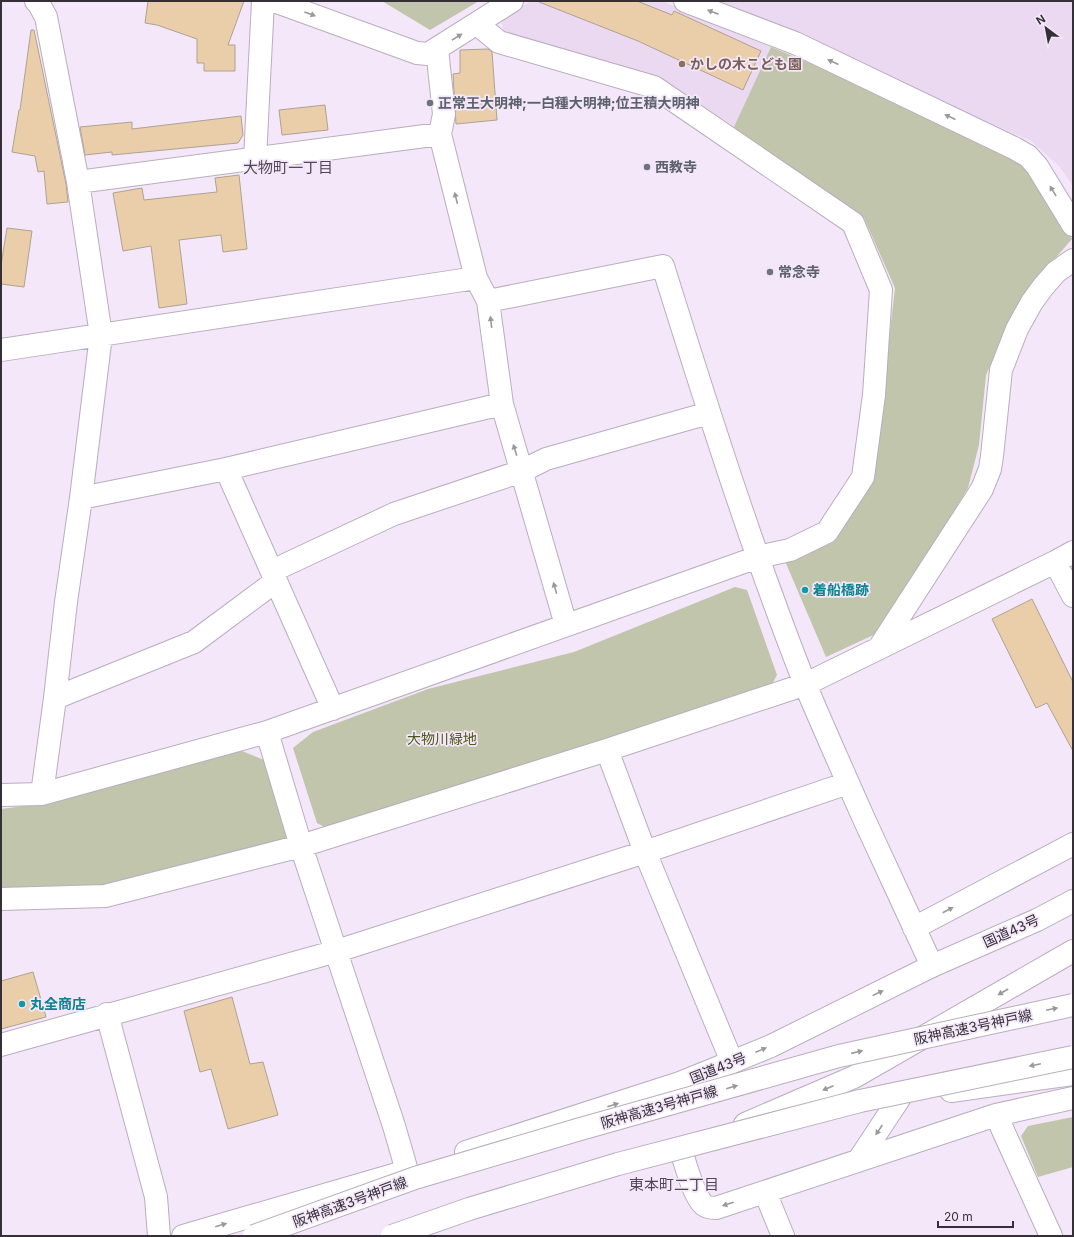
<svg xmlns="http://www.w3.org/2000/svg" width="1074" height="1237" viewBox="0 0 1074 1237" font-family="Inter,'Noto Sans JP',sans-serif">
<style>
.built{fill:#ead9f1}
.green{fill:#c0c5ac}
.building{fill:#eacea9;stroke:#afa292}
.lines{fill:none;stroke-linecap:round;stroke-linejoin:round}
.pedestrian-casing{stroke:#b9adbe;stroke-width:24}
.minor-casing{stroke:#b9adbe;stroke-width:24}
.trunk-casing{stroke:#b9adbe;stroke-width:24}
.motorway-casing{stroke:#b9adbe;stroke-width:24}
.pedestrian{stroke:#fff;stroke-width:22}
.minor{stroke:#fff;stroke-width:22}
.trunk{stroke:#fff;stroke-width:22}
.motorway{stroke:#fff;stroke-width:22}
.motorway-bridge-casing{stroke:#b9adbe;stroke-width:24;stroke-linecap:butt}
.motorway-bridge{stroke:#fff;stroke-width:22}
.oneway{fill:#9a989b}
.education-dot{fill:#8d6e63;stroke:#f3e7f9;stroke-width:1.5}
.worship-dot{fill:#6b7280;stroke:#f3e7f9;stroke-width:1.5}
.culture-dot{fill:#0f9aa8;stroke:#f3e7f9;stroke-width:1.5}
.labels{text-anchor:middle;stroke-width:3.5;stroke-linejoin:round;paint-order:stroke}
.education-label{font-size:14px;font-weight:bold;fill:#785e54;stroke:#f3e7f9;text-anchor:start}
.worship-label{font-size:14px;font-weight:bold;fill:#5b616d;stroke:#f3e7f9;text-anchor:start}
.culture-label{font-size:14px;font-weight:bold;fill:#0d838f;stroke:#f3e7f9;text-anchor:start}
.park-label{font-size:14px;fill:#4e5817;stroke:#f3e7f9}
.street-label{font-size:14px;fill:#353037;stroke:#f3e7f9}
.neighbourhood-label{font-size:15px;fill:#514655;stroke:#f3e7f9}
</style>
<rect width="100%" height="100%" fill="#f3e7f9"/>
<!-- built -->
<path class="built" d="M 531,1 L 662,1 L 771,47 L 733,129 L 505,37 L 501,20 Z
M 715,1 L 1073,1 L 1073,186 L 1060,167 L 1031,141 Z"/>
<!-- green -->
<path class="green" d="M 382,1 L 479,1 L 430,30 Z
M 771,47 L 887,95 L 1021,160 L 1072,239 L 1039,277 L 1008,326 L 986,375 L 979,445 L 968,488 L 880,632 L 826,657 L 785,561 L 834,542 L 873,480 L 895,288 L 864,218 L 733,129 Z
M 735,587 L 747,590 L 777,675 L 771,686 L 330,830 L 317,823 L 293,748 L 313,732 L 428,689 L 574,652 Z
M 242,751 L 264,760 L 289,835 L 283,843 L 120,885 L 1,888 L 1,809 L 46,803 Z
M 1073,1117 L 1073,1167 L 1038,1177 L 1021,1136 L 1028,1126 Z"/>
<!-- building -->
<path class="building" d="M 148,1 L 244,1 L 228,45 L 235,45 L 235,71 L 204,71 L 204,63 L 197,63 L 197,39 L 157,25 L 145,23 Z
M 539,1 L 637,1 L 672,15 L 674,11 L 761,51 L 743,90 L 638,41 L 539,2 Z
M 31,30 L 34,30 L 66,184 L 68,202 L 47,204 L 44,171 L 38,172 L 35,156 L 12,152 L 19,110 L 20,110 Z
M 488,49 L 492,52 L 497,120 L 456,124 L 453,74 L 460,73 L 460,50 Z
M 325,105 L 328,130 L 282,135 L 279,110 Z
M 241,116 L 243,135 L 238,143 L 112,155 L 112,152 L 85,155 L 80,127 L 132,122 L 132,129 Z
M 239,175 L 247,249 L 223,252 L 221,235 L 179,240 L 187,304 L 159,308 L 151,246 L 123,251 L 113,193 L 142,188 L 144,200 L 217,192 L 215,178 Z
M 7,228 L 32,231 L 24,287 L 1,284 L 1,265 Z
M 1032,599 L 1073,682 L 1073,751 L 1047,703 L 1036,708 L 992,619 Z
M 33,972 L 46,1017 L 1,1029 L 1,981 Z
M 232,997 L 250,1064 L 263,1062 L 278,1115 L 228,1129 L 211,1069 L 200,1072 L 184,1011 Z"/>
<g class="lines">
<defs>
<path id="pedestrian" d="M 477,24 L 499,42 L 654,87 L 853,223 L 881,290 L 874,395 L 863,477 L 827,532 L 790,550 L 758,557"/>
<path id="minor" d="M 36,1 L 39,4 L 46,17 L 78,182 L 101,335 L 81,498 L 66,602 L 55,698 L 42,794
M 274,1 L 417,53 L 428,54 L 512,1
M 685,1 L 795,43 L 1014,148 L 1028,156 L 1037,166 L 1073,225
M 437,49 L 444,114 L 440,134 L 476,278 L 488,301 L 502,404 L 566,625
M 255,159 L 263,1
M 78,182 L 440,134
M 488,301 L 663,266 C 707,407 751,547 805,684 C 824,729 844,774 864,819 C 887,868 909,917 932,966
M 1,350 L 476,278
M 226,469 L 333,709
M 81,498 L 226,469 L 502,404
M 1055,562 L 1073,596
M 272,571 L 394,514 L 522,471 L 546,459 L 709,413
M 879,648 L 982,489 L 990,469 L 992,456 L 1001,370 L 1017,329 L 1032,302 L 1043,287 L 1056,272 L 1073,260
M 55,698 L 194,642 L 276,581
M 267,732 L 301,846 L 394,1126 L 407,1171
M 607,750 L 645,852 L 732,1062
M 1,795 L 42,794 L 267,732 L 758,557
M 1,899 L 105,896 L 301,846 L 607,750 L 806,684 L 1055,562 L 1073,552
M 914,928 L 1073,844
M 107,1014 L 156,1197 L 159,1236
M 1,1045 L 337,951 L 645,852 L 848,783
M 996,1115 L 1051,1236
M 681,1150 C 685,1163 694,1197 704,1205 C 708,1208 712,1208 716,1208 L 996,1115 L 1073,1098
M 858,1161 L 899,1099
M 765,1192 L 783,1236"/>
<path id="trunk" d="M 745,1124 L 854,1077 L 1073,951
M 466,1152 L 680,1083 L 732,1062 L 771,1046 L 932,966 L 1037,920 L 1073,901
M 183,1236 L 407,1171"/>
<path id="motorway" d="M 951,1091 L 1073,1074"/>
</defs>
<!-- pedestrian casing -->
<use href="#pedestrian" class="pedestrian-casing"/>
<!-- minor casing -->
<use href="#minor" class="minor-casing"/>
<!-- trunk casing -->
<use href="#trunk" class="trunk-casing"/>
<!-- motorway casing -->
<use href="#motorway" class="motorway-casing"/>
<!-- pedestrian -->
<use href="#pedestrian" class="pedestrian"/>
<!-- minor -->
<use href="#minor" class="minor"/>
<!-- trunk -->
<use href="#trunk" class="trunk"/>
<!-- motorway -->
<use href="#motorway" class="motorway"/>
<defs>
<path id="motorway-bridge" d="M 254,1236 L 415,1178 L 577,1130 L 839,1056 L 1073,1005
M 392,1236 L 469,1209 L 618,1164 L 860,1101 L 1073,1057"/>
</defs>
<!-- motorway-bridge casing -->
<use href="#motorway-bridge" class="motorway-bridge-casing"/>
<!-- motorway-bridge -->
<use href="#motorway-bridge" class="motorway-bridge"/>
</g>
<!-- one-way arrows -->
<defs><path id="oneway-solid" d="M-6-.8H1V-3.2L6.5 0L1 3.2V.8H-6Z"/></defs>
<g class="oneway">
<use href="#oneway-solid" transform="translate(713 12) rotate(-159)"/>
<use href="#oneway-solid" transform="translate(310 14) rotate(20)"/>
<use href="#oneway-solid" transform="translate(457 37) rotate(-32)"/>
<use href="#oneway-solid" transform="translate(833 62) rotate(-155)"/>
<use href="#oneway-solid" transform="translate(950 117) rotate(-155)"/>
<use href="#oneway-solid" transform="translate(1053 191) rotate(-122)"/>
<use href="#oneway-solid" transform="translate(456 198) rotate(-104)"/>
<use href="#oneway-solid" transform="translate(491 322) rotate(-97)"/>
<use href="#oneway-solid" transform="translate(515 450) rotate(-107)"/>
<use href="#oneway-solid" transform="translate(555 588) rotate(-106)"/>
<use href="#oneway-solid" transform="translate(948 910) rotate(-28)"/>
<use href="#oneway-solid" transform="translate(1003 992) rotate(150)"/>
<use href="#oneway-solid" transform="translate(878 993) rotate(-26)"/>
<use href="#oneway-solid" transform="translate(1052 1009) rotate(-12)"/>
<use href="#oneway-solid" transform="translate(761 1050) rotate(-22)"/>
<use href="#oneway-solid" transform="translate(857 1052) rotate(-13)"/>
<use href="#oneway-solid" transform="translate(1035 1065) rotate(168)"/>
<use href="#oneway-solid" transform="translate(732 1087) rotate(-16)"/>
<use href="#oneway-solid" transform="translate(828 1088) rotate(157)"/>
<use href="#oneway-solid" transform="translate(613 1105) rotate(-18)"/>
<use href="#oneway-solid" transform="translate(879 1130) rotate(124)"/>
<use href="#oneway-solid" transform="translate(728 1204) rotate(162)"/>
<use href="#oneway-solid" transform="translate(221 1225) rotate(-16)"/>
</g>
<!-- markers -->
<circle class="education-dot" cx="682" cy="64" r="4"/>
<g class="worship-dot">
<circle cx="430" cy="103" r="4"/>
<circle cx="647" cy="167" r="4"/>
<circle cx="770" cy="272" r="4"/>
</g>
<g class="culture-dot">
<circle cx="805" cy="590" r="4"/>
<circle cx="22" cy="1004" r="4"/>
</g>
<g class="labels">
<!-- education labels -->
<g class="education-label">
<text x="690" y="69">かしの木こども園</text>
</g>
<!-- worship labels -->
<g class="worship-label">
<text x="438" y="108">正常王大明神;一白種大明神;位王積大明神</text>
<text x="655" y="172">西教寺</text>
<text x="778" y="277">常念寺</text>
</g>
<!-- culture labels -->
<g class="culture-label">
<text x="813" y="595">着船橋跡</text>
<text x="30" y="1009">丸全商店</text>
</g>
<!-- park labels -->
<g class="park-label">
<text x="442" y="744">大物川緑地</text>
</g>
<!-- street labels -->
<g class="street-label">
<text transform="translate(1011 931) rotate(-24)" y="5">国道43号</text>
<text transform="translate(973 1027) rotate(-12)" y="5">阪神高速3号神戸線</text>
<text transform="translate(718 1068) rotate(-22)" y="5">国道43号</text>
<text transform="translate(659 1107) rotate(-16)" y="5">阪神高速3号神戸線</text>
<text transform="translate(350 1202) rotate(-20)" y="5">阪神高速3号神戸線</text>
</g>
<!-- neighbourhood labels -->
<g class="neighbourhood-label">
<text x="288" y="173">大物町一丁目</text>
<text x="674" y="1190">東本町二丁目</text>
</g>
</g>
<!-- border -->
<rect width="1074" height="1237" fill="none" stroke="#353037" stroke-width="4"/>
<!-- north arrow -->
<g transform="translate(1046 28) rotate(328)" stroke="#f3e7f9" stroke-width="3" paint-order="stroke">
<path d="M0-3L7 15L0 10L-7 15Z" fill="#353037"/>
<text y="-6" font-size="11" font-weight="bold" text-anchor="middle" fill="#353037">N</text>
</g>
<!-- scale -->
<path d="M938 1221v6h75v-6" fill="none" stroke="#353037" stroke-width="2"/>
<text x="944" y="1221" font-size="12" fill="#353037" stroke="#f3e7f9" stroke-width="3" paint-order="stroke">20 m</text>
</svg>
